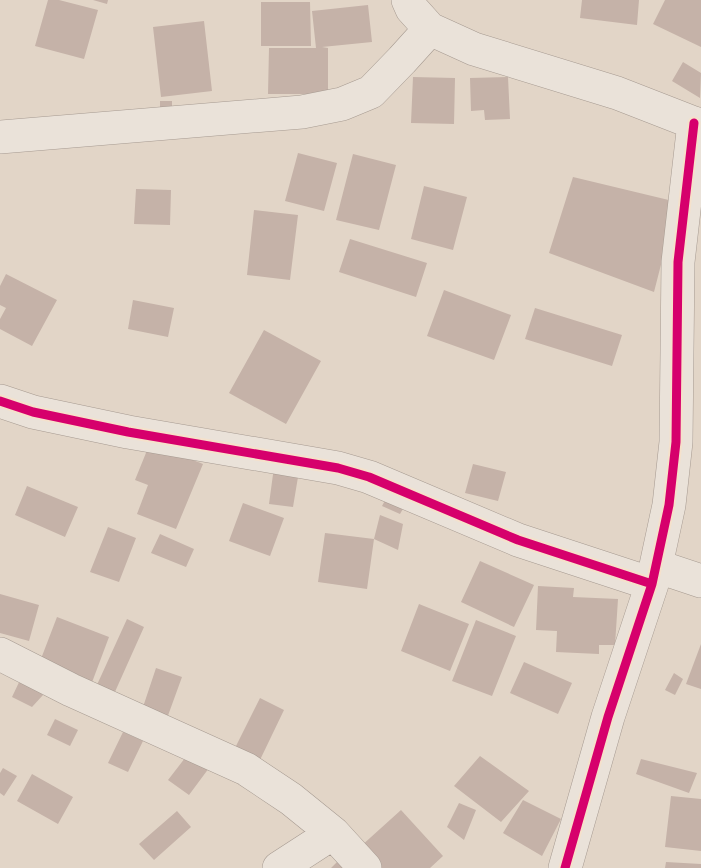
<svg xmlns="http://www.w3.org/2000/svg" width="701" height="868" viewBox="0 0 701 868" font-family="Bitter,serif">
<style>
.building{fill:#c5b2a8}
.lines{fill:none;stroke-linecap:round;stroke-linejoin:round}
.street-casing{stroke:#a69a91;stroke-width:34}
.street{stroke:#eae2d9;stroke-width:33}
.cycleway-casing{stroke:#f5e1cb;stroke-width:13}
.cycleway{stroke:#d6006c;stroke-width:9}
</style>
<rect width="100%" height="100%" fill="#e2d5c7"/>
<!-- building -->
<path class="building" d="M 48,0 L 59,0 L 98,10 L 84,59 L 35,46 Z
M 93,0 L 108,0 L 107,4 Z
M 582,0 L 639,0 L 637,25 L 580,18 Z
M 665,0 L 701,0 L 701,47 L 653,24 Z
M 261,2 L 310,2 L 311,46 L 261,46 Z
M 368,5 L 372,42 L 322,47 L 328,48 L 328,94 L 268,94 L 269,48 L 316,48 L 312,11 Z
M 204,21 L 212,91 L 161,97 L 153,27 Z
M 683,62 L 701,73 L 700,98 L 672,81 Z
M 413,77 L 455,78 L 454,124 L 411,123 Z
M 508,77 L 510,119 L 485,120 L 484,110 L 471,111 L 470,78 Z
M 160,101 L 172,101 L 172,115 L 160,115 Z
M 298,153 L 337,163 L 324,211 L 285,201 Z
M 353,154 L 396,165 L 379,230 L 336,220 Z
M 573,177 L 677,202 L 654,292 L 549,253 Z
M 424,186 L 467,197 L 453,250 L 411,239 Z
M 136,189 L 171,190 L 170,225 L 134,224 Z
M 254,210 L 298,215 L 290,280 L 247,275 Z
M 350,239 L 427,263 L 416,297 L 339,272 Z
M 6,274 L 57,300 L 32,346 L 0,329 L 0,319 L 6,308 L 0,305 L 0,286 Z
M 444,290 L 511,315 L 494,360 L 427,336 Z
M 133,300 L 174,308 L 168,337 L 128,329 Z
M 535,308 L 622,335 L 612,366 L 525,339 Z
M 264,330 L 321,361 L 286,424 L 229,393 Z
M 150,443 L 203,464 L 176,529 L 137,514 L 148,485 L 135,480 Z
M 473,464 L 506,472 L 498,501 L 465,493 Z
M 274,467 L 299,471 L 293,507 L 269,504 Z
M 27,486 L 78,507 L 65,537 L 15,515 Z
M 388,495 L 408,500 L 400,514 L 382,506 Z
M 243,503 L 284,518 L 270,556 L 229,541 Z
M 380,515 L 403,524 L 398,550 L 374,539 L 367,589 L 318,582 L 325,533 L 374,539 Z
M 108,527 L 136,538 L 119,582 L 90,572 Z
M 160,534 L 194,549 L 186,567 L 151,553 Z
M 480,561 L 534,585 L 514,627 L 461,602 Z
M 538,586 L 574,588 L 573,597 L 618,599 L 615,645 L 599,645 L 599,654 L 556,652 L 557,631 L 536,630 Z
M 0,594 L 39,605 L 29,641 L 0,633 Z
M 419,604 L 469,624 L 450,671 L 401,651 Z
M 57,617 L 109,637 L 91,685 L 39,664 Z
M 127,619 L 144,627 L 114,694 L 96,687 Z
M 476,620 L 516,636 L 492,696 L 452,681 Z
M 701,644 L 701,689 L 686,684 Z
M 524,662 L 572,683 L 558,714 L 510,693 Z
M 156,668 L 182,677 L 166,721 L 141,713 Z
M 674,673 L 683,679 L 675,695 L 665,690 Z
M 22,676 L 43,695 L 32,707 L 12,697 Z
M 260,698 L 284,710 L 259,762 L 234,750 Z
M 55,719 L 78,730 L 70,746 L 47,735 Z
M 123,732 L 143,741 L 128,772 L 108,763 Z
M 192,749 L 212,764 L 189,795 L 168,780 Z
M 480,756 L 529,791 L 501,822 L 454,786 Z
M 641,759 L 697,773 L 689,793 L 636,774 Z
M 3,768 L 17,776 L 4,796 L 0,793 L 0,773 Z
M 32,774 L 73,797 L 58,824 L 17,801 Z
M 671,796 L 701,799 L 701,851 L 665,847 Z
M 523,800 L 561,819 L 542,856 L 503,833 Z
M 459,803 L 476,810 L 464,840 L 447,827 Z
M 401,810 L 443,856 L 430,868 L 379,868 L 360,847 Z
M 177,811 L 191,827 L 154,860 L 139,844 Z
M 340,859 L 349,868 L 331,868 Z
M 666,862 L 701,864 L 701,868 L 665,868 Z"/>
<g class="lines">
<defs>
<path id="street" d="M 408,0 L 412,9 L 430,29 L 474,49 L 617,93 L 694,123 L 701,125
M 0,137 L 302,112 L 342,104 L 371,92 L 402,60 L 430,29
M 0,401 L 33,412 L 128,432 L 338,468 L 369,477 L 518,540 L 652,584
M 656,566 L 701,581
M 0,654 L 71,690 L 246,769 L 291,799 L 333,833 L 365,868
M 279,868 L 333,833
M 565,868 L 608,717 L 652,584 L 669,505 L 676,442 L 678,262 L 694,123"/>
</defs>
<!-- street casing -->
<use href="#street" class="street-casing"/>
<!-- street -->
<use href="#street" class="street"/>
<defs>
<path id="cycleway" d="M 0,401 L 33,412 L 128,432 L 338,468 L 369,477 L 518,540 L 652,584
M 565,868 L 608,717 L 652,584 L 669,505 L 676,442 L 678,262 L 694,123"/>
</defs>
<!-- cycleway casing -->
<use href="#cycleway" class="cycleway-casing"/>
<!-- cycleway -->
<use href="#cycleway" class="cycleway"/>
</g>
</svg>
